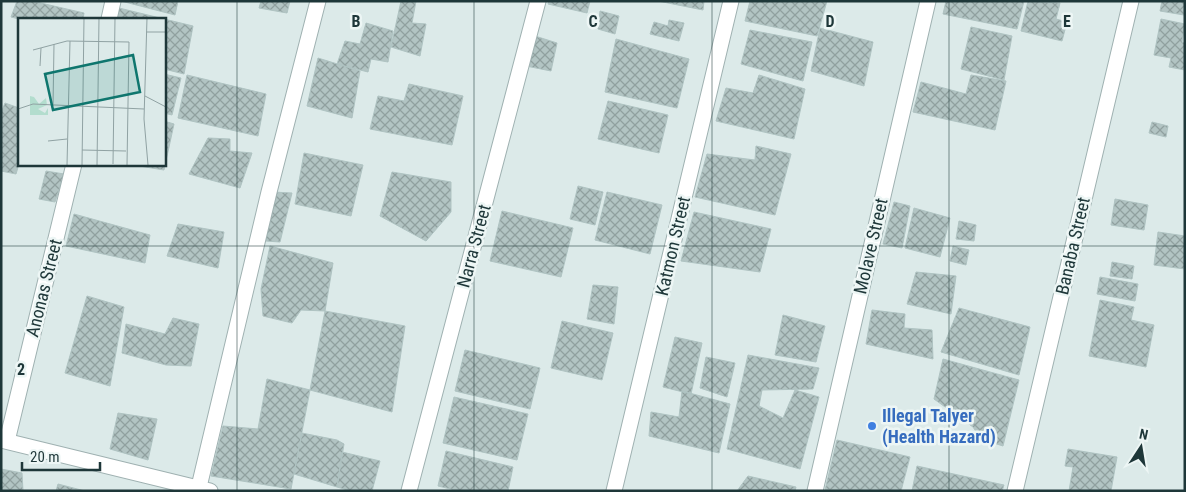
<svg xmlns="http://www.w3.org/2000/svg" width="1186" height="492" viewBox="0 0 1186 492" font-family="'Roboto Condensed',sans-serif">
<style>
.building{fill:url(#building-cross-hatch);stroke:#afc3c2}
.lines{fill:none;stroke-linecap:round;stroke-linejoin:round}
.minor-casing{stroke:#9fb1b1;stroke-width:17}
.minor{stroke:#fff;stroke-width:15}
.grid{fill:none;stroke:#1e3739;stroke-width:1;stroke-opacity:0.55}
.shop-dot{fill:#3f7fe0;stroke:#edf6f5;stroke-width:2}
.labels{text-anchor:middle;stroke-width:5;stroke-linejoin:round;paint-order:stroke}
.street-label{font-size:18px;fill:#1e3739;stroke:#edf6f5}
.shop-label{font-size:18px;font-weight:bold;fill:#366cbe;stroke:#edf6f5;text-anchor:start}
.inset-road{fill:none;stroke:#90a2a3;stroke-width:1}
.view{fill:#0f766e;fill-opacity:0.15;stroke:#0f766e;stroke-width:2.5}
.inset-edge{fill:none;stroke:#1e3739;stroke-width:2.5}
.grid-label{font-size:16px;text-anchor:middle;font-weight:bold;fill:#1e3739;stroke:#edf6f5;stroke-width:5;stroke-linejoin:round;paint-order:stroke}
</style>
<defs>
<pattern id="building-cross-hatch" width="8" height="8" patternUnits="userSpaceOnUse" patternTransform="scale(1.25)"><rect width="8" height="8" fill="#b2c4c3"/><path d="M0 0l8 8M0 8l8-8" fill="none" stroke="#90a09f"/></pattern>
</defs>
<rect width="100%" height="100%" fill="#dceae9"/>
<!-- building -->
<path class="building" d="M 17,1 L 32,1 L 84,13 L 83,19 L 19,19 L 11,17 Z
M 121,1 L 178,1 L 175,15 Z
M 261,1 L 290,1 L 287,13 L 259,8 Z
M 401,1 L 416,1 L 412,23 L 426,24 L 420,56 L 391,47 Z
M 549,1 L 590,1 L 587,13 L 548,4 Z
M 658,1 L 704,1 L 703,10 Z
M 750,1 L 827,1 L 817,36 L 745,21 Z
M 946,1 L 1024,1 L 1017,29 L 943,14 Z
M 1028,1 L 1060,3 L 1056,19 L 1067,22 L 1062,41 L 1021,31 Z
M 1162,1 L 1185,1 L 1184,15 L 1160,11 Z
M 119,8 L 193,26 L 184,74 L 164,69 L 164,19 L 116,19 Z
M 600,11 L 619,16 L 615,34 L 598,29 Z
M 1161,19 L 1185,24 L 1182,42 L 1185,43 L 1185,70 L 1169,67 L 1171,58 L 1154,55 Z
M 669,20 L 684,23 L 679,41 L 650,34 L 654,22 L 668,26 Z
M 366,23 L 393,31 L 388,62 L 371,59 L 368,72 L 337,64 L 345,41 L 360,44 Z
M 971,27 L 1012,36 L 1004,80 L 961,69 Z
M 820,28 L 873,42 L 864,86 L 811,71 Z
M 750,30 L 812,42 L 803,81 L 741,64 Z
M 535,36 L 557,43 L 551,71 L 526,66 Z
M 616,39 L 689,59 L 677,108 L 605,92 Z
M 318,58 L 360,71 L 352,118 L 307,106 Z
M 164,74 L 181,78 L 172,115 L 164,113 Z
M 187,75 L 266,94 L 258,136 L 178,118 Z
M 759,75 L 805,89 L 794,139 L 716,121 L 726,88 L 753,93 Z
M 971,75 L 1006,81 L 995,130 L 913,112 L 921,82 L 966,94 Z
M 409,84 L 463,96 L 452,145 L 370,129 L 378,96 L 404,101 Z
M 608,101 L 668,115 L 659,153 L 598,139 Z
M 5,103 L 19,108 L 19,164 L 16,174 L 1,171 L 1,113 Z
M 164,121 L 174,124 L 164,170 L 127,164 L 164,164 Z
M 1152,122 L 1168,126 L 1166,137 L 1149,133 Z
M 208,138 L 230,139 L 230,151 L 252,153 L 240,188 L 189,174 Z
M 756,146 L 791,154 L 775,215 L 695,197 L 707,154 L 755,160 Z
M 304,153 L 363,165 L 351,216 L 295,204 Z
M 46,171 L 64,174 L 55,202 L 39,199 Z
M 392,172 L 451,182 L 451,212 L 426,241 L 380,216 Z
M 578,186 L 603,192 L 595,225 L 570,219 Z
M 273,192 L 292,193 L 280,242 L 266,241 Z
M 607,192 L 662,205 L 650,254 L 595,240 Z
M 1115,199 L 1148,205 L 1144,230 L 1111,225 Z
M 894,202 L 910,206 L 902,248 L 883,244 Z
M 914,208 L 950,218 L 940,257 L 905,248 Z
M 502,211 L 573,228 L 561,277 L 490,261 Z
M 694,212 L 771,229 L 760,272 L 681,261 Z
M 74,214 L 150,235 L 145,263 L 66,246 Z
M 959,221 L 976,225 L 974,241 L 956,239 Z
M 178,224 L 224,232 L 218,268 L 167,256 Z
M 1158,232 L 1185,236 L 1185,269 L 1154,265 Z
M 270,246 L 333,263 L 325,311 L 301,310 L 292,323 L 263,316 L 261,289 Z
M 953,246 L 969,250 L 966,265 L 950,261 Z
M 1112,262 L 1134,266 L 1132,279 L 1110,276 Z
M 916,272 L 956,276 L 951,314 L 907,304 Z
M 1100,277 L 1138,284 L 1135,301 L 1097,294 Z
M 593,285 L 618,287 L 614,324 L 587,319 Z
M 87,296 L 124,307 L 110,386 L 65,373 Z
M 1100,300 L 1134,307 L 1131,320 L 1154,325 L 1146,367 L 1089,356 Z
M 959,308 L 1030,327 L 1019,375 L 941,352 Z
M 872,310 L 905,314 L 904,328 L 932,330 L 933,359 L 866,344 Z
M 325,311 L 405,326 L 392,412 L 310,390 Z
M 783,315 L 825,326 L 816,362 L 775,355 Z
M 173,318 L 199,324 L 191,366 L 166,365 L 122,353 L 126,324 L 165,334 Z
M 562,321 L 613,333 L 602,380 L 551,368 Z
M 675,337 L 702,343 L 691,394 L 663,387 Z
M 465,350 L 540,368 L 530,409 L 455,391 Z
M 748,355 L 819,368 L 813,389 L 762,390 L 759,406 L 783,418 L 795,390 L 819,397 L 800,469 L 727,449 Z
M 706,357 L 735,363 L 727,397 L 700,388 Z
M 943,359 L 1019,380 L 1003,446 L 981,439 L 973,427 L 934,399 Z
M 267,379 L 310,390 L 291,489 L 211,476 L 223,426 L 258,429 Z
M 682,391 L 730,404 L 719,453 L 649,436 L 651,412 L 679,417 Z
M 454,397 L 528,414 L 517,460 L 443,443 Z
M 118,413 L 157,419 L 148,460 L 110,449 Z
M 302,433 L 337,440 L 344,444 L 337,487 L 294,474 Z
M 837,440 L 910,457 L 901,491 L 825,490 Z
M 1068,449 L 1117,457 L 1111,491 L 1069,491 L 1073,467 L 1065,466 Z
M 446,451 L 513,467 L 508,491 L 459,491 L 438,486 Z
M 342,452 L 380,461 L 372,491 L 351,491 L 337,487 Z
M 917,466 L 1004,485 L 1002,491 L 912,491 Z
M 1,469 L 22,473 L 23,491 L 1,491 Z
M 748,476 L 796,487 L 795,491 L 737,491 Z
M 58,484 L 85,491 L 56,491 Z"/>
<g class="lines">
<defs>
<path id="minor" d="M 109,19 L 113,1
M 1,440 L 210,491
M 7,441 L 74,164
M 198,491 L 269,192 L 318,1
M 409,491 L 538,1
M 614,491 L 731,1
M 815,491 L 928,1
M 1015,491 L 1131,1"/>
</defs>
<!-- minor casing -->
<use href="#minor" class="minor-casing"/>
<!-- minor -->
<use href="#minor" class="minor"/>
</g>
<!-- grid -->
<path class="grid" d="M 237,1 L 237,491M 474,1 L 474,491M 712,1 L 712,491M 949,1 L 949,491M 1,246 L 1185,246"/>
<!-- markers -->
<circle class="shop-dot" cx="872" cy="426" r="5"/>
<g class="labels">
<!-- street labels -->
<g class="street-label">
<text transform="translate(474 246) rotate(-75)" y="6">Narra Street</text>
<text transform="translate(673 246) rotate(-77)" y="6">Katmon Street</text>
<text transform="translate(871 246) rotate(-77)" y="6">Molave Street</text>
<text transform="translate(1073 246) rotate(-77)" y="6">Banaba Street</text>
<text transform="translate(44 288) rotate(-76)" y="6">Anonas Street</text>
</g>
<!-- shop labels -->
<g class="shop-label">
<text x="882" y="422">Illegal Talyer<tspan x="882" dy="21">(Health Hazard)</tspan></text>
</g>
</g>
<!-- overview -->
<g transform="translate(18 18)">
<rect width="148" height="148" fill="#dceae9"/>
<path d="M 12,78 L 16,79 L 21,86 L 28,80 L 29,87 L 20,91 L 27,95 L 30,90 L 30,97 L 12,97 Z" fill="#b3ddce"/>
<path class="inset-road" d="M 129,0 L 126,101 L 130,147M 128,14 L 148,14M 15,32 L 49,23 L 111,24 L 109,147M 22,48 L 23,30M 127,78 L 148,89M 35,88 L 36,26M 0,91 L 15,86 L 126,91M 30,123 L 49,121M 64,132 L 108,133M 95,146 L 97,0M 49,147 L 52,23M 64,147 L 66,0M 79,147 L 81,0"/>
<path class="view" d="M 115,37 L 122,74 L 35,92 L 27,56 Z"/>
<rect width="148" height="148" class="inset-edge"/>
</g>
<g class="grid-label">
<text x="356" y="27">B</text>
<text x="593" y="27">C</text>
<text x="830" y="27">D</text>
<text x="1067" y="27">E</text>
<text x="21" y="375">2</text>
</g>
<!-- border -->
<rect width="1186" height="492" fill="none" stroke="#1e3739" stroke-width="5"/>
<!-- north arrow -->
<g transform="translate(1141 447) rotate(12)" stroke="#edf6f5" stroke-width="4" paint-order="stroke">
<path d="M0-4L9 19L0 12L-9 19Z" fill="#1e3739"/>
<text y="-8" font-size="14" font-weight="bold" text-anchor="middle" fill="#1e3739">N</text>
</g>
<!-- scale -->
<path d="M22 462v8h78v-8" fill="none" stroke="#1e3739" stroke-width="2.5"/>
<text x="30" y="462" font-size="15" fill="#1e3739" stroke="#edf6f5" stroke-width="4" paint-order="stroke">20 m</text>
</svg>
